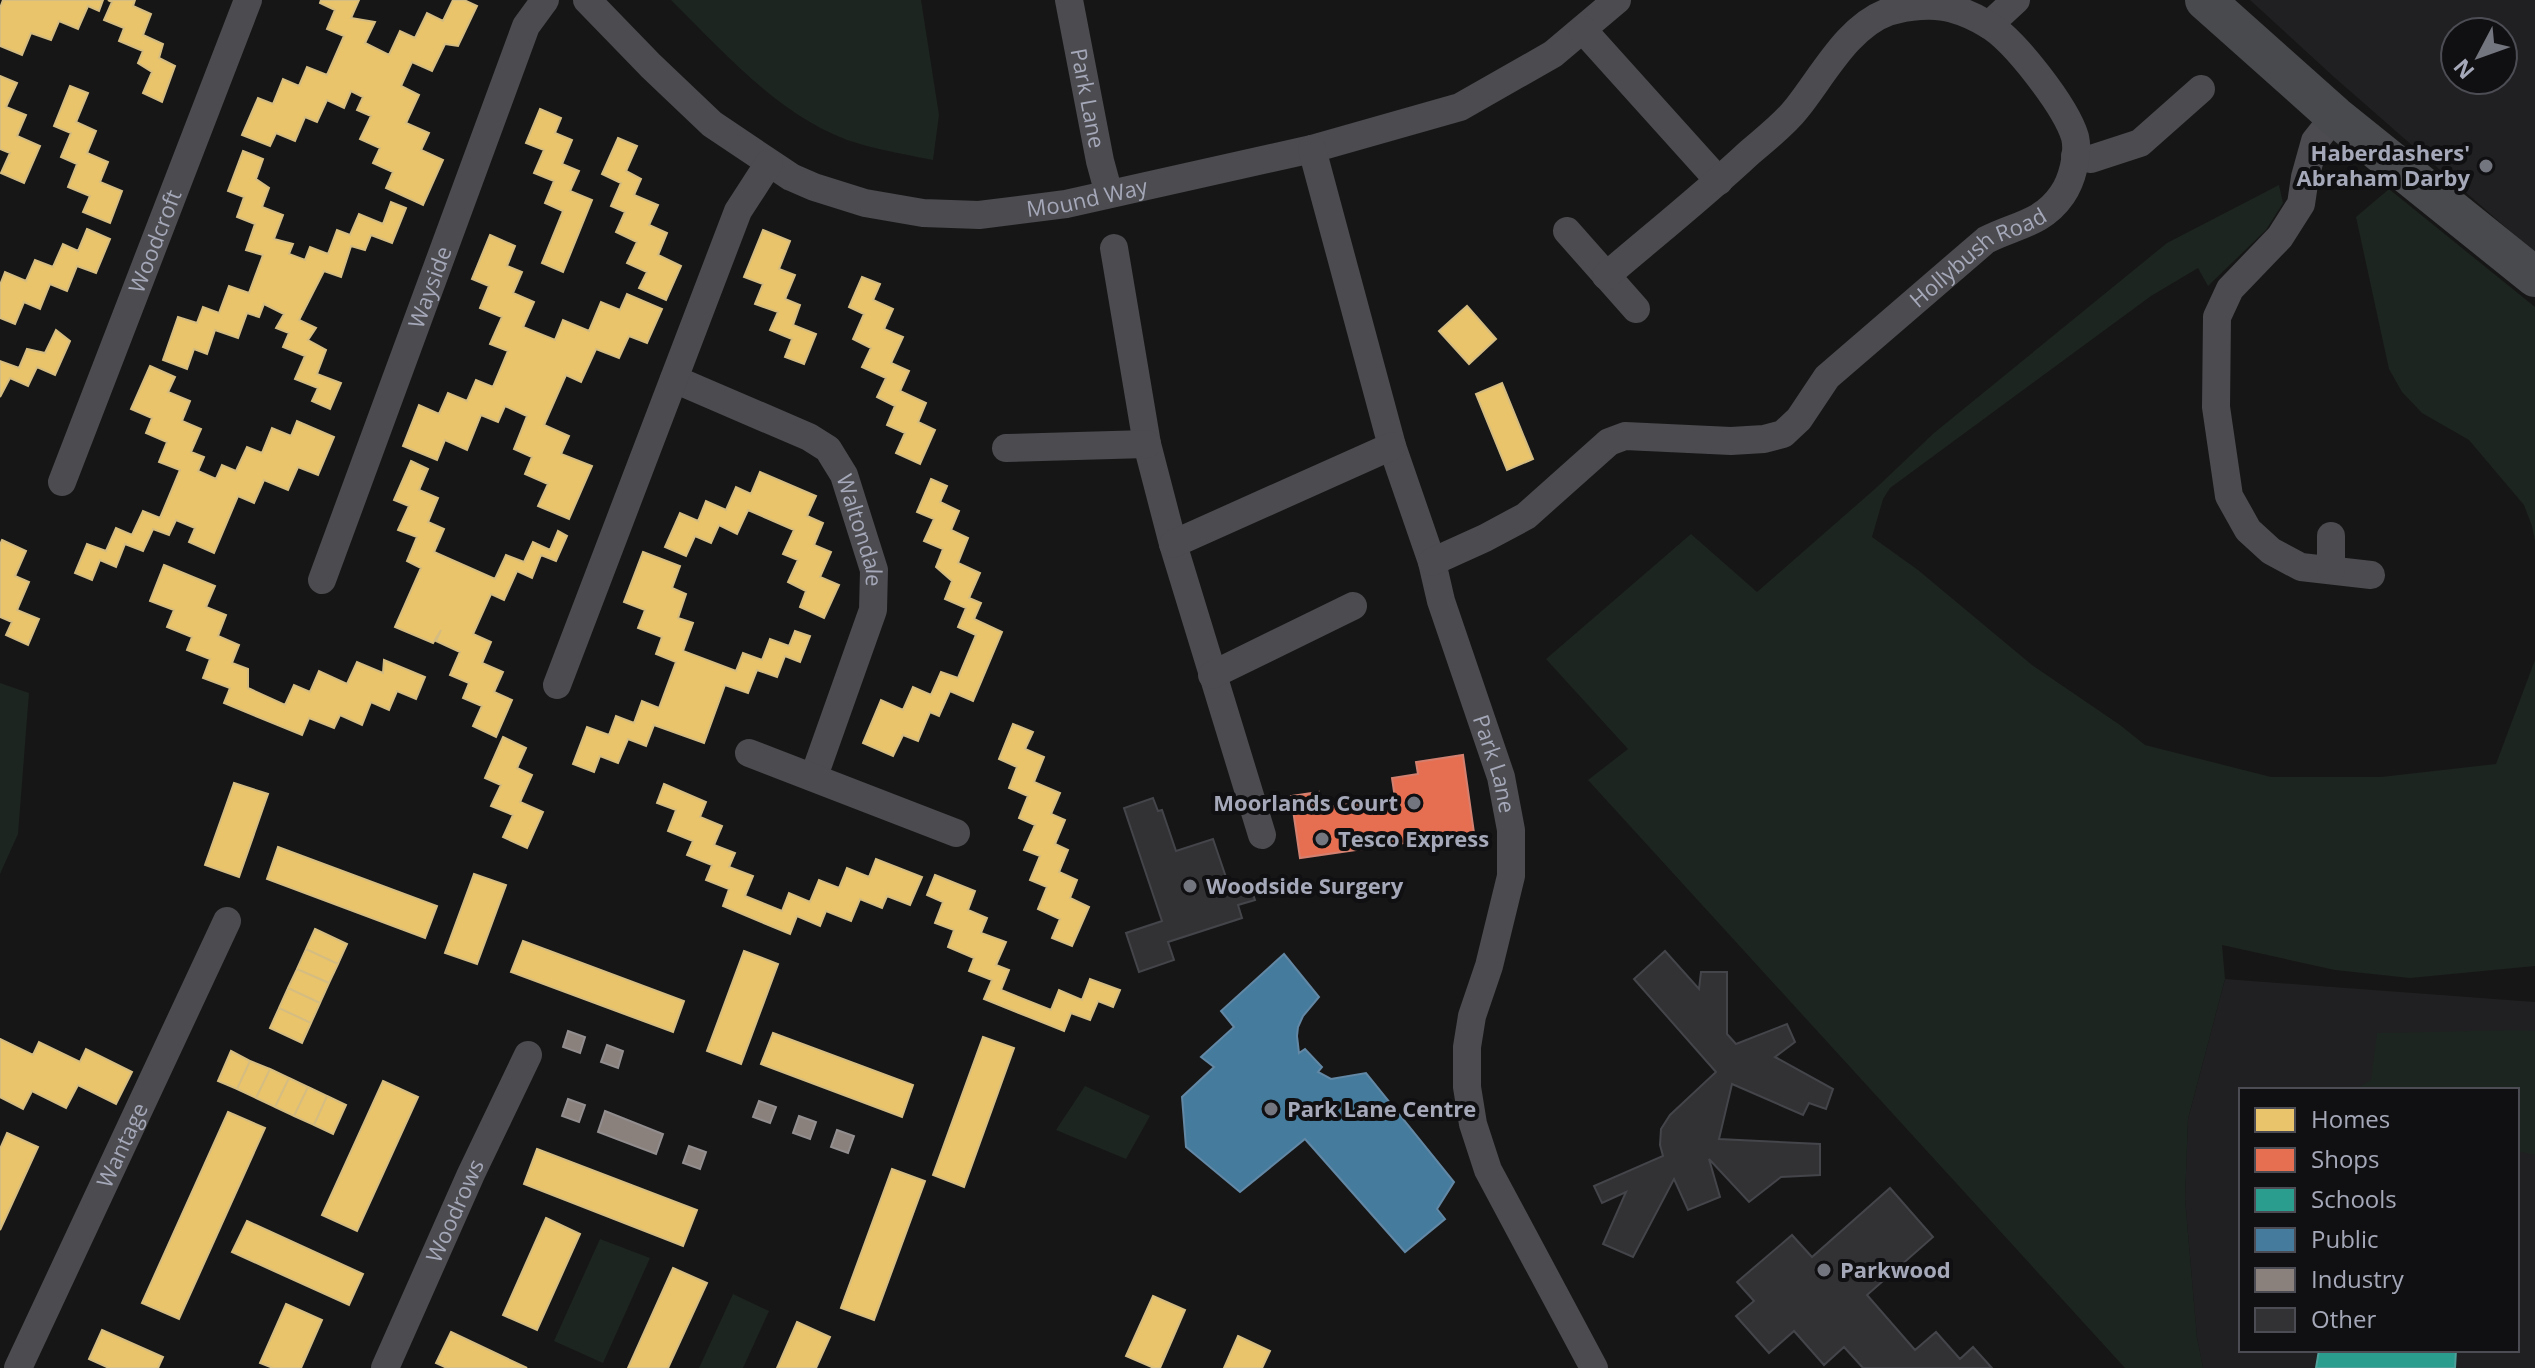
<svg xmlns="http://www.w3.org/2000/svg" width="2535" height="1368" viewBox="0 0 2535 1368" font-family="'Open Sans',sans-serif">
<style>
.built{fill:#202022;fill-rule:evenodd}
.green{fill:#1d2520}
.homes{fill:#e9c46a;stroke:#d5bc81;stroke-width:2}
.shops{fill:#e76f51;stroke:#d38070;stroke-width:2}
.schools{fill:#2a9d8f;stroke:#4fa09b;stroke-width:2}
.public{fill:#457b9d;stroke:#6288a5;stroke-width:2}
.industry{fill:#8a817c;stroke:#928d8e;stroke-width:2}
.building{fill:#323234;stroke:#44454a;stroke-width:2}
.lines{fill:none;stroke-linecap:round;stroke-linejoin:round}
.street{stroke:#4b4b50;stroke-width:28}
.secondary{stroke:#494a4e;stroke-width:40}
.poi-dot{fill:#73757f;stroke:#101012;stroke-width:3}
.labels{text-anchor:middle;stroke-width:8;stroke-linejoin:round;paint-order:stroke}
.street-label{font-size:22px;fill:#a5a8b8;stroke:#101012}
.poi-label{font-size:22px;font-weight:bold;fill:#a5a8b8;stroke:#101012;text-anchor:start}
</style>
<rect width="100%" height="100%" fill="#161616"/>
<!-- built -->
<path class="built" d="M 2250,0 L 2535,0 L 2535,253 L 2334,77 ZM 2455,32 L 2503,32 L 2503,80 L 2455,80 Z
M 2225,979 L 2535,1002 L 2535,1368 L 2203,1368 L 2197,1338 L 2185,1199 L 2188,1119 ZM 2241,1090 L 2517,1090 L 2517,1350 L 2241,1350 Z"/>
<!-- green -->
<path class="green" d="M 671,0 L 921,0 L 939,115 L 933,160 C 909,155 884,151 860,144 C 784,122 726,54 671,0 Z
M 2279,185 L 2283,203 L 2266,230 L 2208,286 L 2198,268 L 2151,296 L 1890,488 L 1883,499 L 1872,537 L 1918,570 L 2032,665 L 2120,725 L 2145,745 L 2271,777 L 2381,777 L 2496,764 L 2535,660 L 2535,966 L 2410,978 L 2335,970 L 2222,945 L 2225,979 L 2188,1119 L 2185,1199 L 2197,1338 L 2203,1368 L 2125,1368 L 1588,780 L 1628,749 L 1546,659 L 1691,534 L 1757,592 L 1876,488 L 1934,433 L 2167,243 Z
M 2389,189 L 2535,307 L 2535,541 L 2532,526 L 2524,505 L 2469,440 L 2422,413 L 2402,392 L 2389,369 L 2356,217 Z
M 0,683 L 29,693 L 18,834 L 0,874 Z
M 2516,1030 L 2535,1031 L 2535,1155 L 2517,1151 L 2517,1090 L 2354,1090 L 2371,1080 L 2377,1033 Z
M 1085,1086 L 1150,1116 L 1126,1159 L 1056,1130 Z
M 600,1239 L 650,1258 L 603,1363 L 554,1341 Z
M 733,1294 L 769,1311 L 743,1368 L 699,1368 Z"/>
<!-- homes -->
<path class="homes" d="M 3,0 L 103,0 L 99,11 L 88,6 L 78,29 L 59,21 L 51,40 L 31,33 L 22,55 L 0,46 L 0,8 Z
M 108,0 L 135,0 L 133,6 L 151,14 L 143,35 L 163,44 L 159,58 L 175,66 L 162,102 L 143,93 L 152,72 L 138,63 L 143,51 L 119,41 L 124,28 L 104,20 L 112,2 Z
M 321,0 L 359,0 L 351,18 L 375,22 L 365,43 L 389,55 L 400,31 L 415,38 L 427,13 L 443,21 L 453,0 L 464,0 L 477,6 L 458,46 L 445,44 L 432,71 L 412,62 L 401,86 L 419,95 L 406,123 L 429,133 L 421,150 L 443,160 L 423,205 L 386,188 L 393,172 L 373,163 L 380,148 L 360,139 L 371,116 L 357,110 L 363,97 L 351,91 L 344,108 L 327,100 L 317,122 L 305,117 L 295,141 L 276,133 L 270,146 L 242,135 L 258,98 L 273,104 L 283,79 L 299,86 L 307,67 L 327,75 L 344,36 L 327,29 L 335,10 L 320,3 Z
M 0,76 L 17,83 L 6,107 L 26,115 L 17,136 L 40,146 L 24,183 L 1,173 L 10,153 L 0,149 Z
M 70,86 L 88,93 L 76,122 L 96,131 L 87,153 L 108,162 L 100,182 L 122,191 L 110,223 L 83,212 L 90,196 L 68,187 L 77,164 L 61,157 L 71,133 L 54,126 Z
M 540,109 L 561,118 L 555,133 L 572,140 L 562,164 L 579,171 L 570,191 L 592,200 L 563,272 L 542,263 L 563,211 L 545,203 L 554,181 L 534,173 L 544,150 L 526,143 Z
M 618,138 L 637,146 L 626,171 L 641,179 L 634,195 L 658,205 L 649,225 L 667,233 L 658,255 L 681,266 L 666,300 L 639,288 L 647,272 L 627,263 L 637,242 L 616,232 L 625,212 L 611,206 L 621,183 L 602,174 Z
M 243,151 L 263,159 L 256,179 L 269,188 L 262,207 L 283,215 L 274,239 L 293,244 L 289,254 L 305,260 L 310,247 L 328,254 L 337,230 L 350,235 L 359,214 L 383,224 L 391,202 L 406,208 L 392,243 L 371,235 L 365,250 L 351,246 L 341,277 L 324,271 L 299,320 L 316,328 L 308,340 L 326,350 L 317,374 L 341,383 L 330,409 L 312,401 L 318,388 L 295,379 L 305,356 L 283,347 L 289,333 L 276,328 L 284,314 L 264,304 L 259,317 L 247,313 L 238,338 L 215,330 L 207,354 L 194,349 L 187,369 L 163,360 L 178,317 L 197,323 L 203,307 L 219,313 L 229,286 L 249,293 L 263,255 L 246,250 L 255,224 L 237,217 L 244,197 L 228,191 Z
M 87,229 L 110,239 L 96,273 L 77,266 L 67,291 L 50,284 L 40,309 L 24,302 L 15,324 L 0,318 L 0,285 L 5,272 L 26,281 L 35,260 L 53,267 L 63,244 L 78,251 Z
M 763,230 L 790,241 L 779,269 L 795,275 L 785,299 L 800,305 L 793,325 L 816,334 L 804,364 L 785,357 L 792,339 L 770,330 L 778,312 L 755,304 L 763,284 L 744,277 Z
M 490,235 L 515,246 L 507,266 L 522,272 L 513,293 L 534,302 L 523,327 L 555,340 L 563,320 L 589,331 L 601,302 L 620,310 L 627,294 L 662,309 L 647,343 L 629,336 L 619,358 L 596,349 L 581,382 L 566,375 L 544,425 L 569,436 L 561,454 L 592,466 L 569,519 L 538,506 L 548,484 L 525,474 L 532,457 L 514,449 L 527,416 L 505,406 L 498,422 L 481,415 L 467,450 L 445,440 L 437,460 L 403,446 L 419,405 L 439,414 L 448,393 L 467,401 L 476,380 L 493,387 L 508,351 L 490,344 L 502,317 L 480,308 L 489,286 L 472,279 Z
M 862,277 L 880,284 L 873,300 L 893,309 L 884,329 L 903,337 L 891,363 L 909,371 L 900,391 L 926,403 L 918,422 L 935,430 L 920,464 L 896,453 L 905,433 L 887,425 L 895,406 L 877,397 L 886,378 L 862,367 L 871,348 L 853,339 L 864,314 L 849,307 Z
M 1467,306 L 1496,339 L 1469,364 L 1439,331 Z
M 56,330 L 70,341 L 55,375 L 37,367 L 28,386 L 10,378 L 0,397 L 0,361 L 19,368 L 27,349 L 45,353 Z
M 150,366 L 175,377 L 168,392 L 190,401 L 182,421 L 201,429 L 191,452 L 204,457 L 198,471 L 216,479 L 222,465 L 236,471 L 247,447 L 262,453 L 272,428 L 291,436 L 297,421 L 334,437 L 318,475 L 298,467 L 288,490 L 264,480 L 254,503 L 238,496 L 214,553 L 189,542 L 195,528 L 176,520 L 169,535 L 153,529 L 143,551 L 125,544 L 116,567 L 100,560 L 92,580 L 75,573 L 87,544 L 106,551 L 116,528 L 132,535 L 143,511 L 160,518 L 180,470 L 159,462 L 167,442 L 146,433 L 152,418 L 131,409 Z
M 1502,383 L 1533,459 L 1507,470 L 1476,394 Z
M 411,461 L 428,469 L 419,490 L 438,498 L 428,522 L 444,529 L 434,552 L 495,579 L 506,555 L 524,562 L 533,542 L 550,550 L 558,531 L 567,536 L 556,561 L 541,555 L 532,578 L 517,571 L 504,600 L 491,594 L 473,634 L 491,642 L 482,663 L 503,672 L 494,692 L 512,700 L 496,737 L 473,726 L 482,706 L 463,698 L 469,683 L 450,675 L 460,652 L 436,641 L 441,630 L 433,643 L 395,627 L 421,568 L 407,561 L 417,537 L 398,530 L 409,506 L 394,500 Z
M 760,472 L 816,496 L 807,516 L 823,523 L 814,545 L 831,552 L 820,577 L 839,585 L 824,618 L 800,607 L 806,591 L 788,582 L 798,560 L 783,554 L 794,530 L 748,510 L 737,534 L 719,525 L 711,543 L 695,536 L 686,556 L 665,547 L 680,513 L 698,521 L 706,501 L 726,510 L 736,487 L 751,494 Z
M 931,479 L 947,486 L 940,502 L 959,511 L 951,530 L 968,538 L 958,563 L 980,573 L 969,598 L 981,603 L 974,619 L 1002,632 L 973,701 L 950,691 L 939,716 L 930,712 L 918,741 L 903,735 L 893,756 L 863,743 L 881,700 L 903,710 L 913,687 L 931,695 L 941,672 L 958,678 L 976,635 L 958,627 L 966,608 L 945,599 L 952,581 L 936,567 L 943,549 L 924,541 L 934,519 L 917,512 Z
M 2,540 L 26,551 L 15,576 L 29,582 L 17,610 L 39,619 L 28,645 L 6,635 L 12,622 L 0,617 L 0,545 Z
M 643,552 L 680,566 L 672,588 L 686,594 L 678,618 L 693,623 L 683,651 L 736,671 L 743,653 L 762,660 L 770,639 L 789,646 L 795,631 L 810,636 L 800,662 L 785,656 L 777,677 L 757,670 L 748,693 L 725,685 L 704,743 L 654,725 L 646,746 L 628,739 L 618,763 L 600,756 L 594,772 L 573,764 L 587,727 L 609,735 L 616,716 L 634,723 L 642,701 L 659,708 L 676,662 L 656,654 L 662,637 L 638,628 L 645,610 L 624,602 Z
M 164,565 L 215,586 L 206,607 L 226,615 L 218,636 L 239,645 L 232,663 L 248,669 L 248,688 L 285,705 L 294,685 L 310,692 L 319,671 L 347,684 L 357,662 L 383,673 L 384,660 L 425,677 L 416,699 L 397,691 L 389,710 L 371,702 L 362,725 L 340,715 L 334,728 L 309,718 L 302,735 L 224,703 L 230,688 L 203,678 L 210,659 L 187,650 L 192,637 L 167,627 L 174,610 L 150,601 Z
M 1013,724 L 1033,732 L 1025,749 L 1044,757 L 1034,782 L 1060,793 L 1051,814 L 1065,820 L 1055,844 L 1068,850 L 1059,872 L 1077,880 L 1070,898 L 1089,907 L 1072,946 L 1052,938 L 1060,919 L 1038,909 L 1047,887 L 1030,880 L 1040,856 L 1024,850 L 1035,825 L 1019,818 L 1028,796 L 1009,788 L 1017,767 L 999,759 Z
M 503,737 L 526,748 L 517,768 L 532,775 L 520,802 L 543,812 L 527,848 L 503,837 L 513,815 L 491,806 L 501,785 L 485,778 Z
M 234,783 L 268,794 L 239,877 L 205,865 Z
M 664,784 L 706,802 L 700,817 L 722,826 L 714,845 L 735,853 L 729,867 L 753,876 L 745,896 L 782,911 L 789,893 L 810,902 L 819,880 L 839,888 L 847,868 L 869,877 L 876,859 L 922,877 L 910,905 L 887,896 L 882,908 L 860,899 L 851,921 L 826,911 L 820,926 L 797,916 L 790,934 L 723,906 L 729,889 L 706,880 L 712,865 L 687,855 L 693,841 L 668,831 L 676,810 L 657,803 Z
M 278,847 L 437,906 L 425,938 L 267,879 Z
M 474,874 L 506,885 L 477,964 L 445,953 Z
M 935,875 L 975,891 L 968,910 L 987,918 L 981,933 L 1006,942 L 996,965 L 1009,970 L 1001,990 L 1051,1010 L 1059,990 L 1082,1000 L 1090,979 L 1120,990 L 1113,1007 L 1098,1001 L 1090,1020 L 1071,1013 L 1064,1031 L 984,999 L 992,980 L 969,971 L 974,958 L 948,947 L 954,930 L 935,923 L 943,902 L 927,895 Z
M 315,929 L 347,944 L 338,964 L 306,949 Z
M 523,941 L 684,1001 L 673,1032 L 511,972 Z
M 306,949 L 338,964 L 329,983 L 297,969 Z
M 744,951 L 778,964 L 741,1064 L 707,1051 Z
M 297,969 L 329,983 L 320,1003 L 288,988 Z
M 288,988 L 320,1003 L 311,1023 L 279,1008 Z
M 279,1008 L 311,1023 L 302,1043 L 270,1028 Z
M 773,1033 L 913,1085 L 902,1117 L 761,1064 Z
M 983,1037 L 1014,1048 L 964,1187 L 933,1175 Z
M 0,1039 L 33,1055 L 39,1042 L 80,1062 L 86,1049 L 132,1072 L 116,1104 L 78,1085 L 66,1108 L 32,1091 L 23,1109 L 0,1097 Z
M 231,1051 L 250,1061 L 237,1089 L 218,1081 Z
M 250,1061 L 270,1069 L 256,1098 L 237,1089 Z
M 270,1069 L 289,1078 L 275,1107 L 256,1098 Z
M 289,1078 L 308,1087 L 294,1116 L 275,1107 Z
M 383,1081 L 418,1097 L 357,1231 L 322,1215 Z
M 308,1087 L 327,1096 L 314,1125 L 294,1116 Z
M 327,1096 L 346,1105 L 333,1134 L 314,1125 Z
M 228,1112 L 265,1128 L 179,1319 L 142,1303 Z
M 7,1133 L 38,1147 L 0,1230 L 0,1149 Z
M 537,1149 L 697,1210 L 683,1246 L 524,1184 Z
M 892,1169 L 925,1181 L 874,1320 L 841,1308 Z
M 546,1218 L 580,1234 L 537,1330 L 503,1315 Z
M 247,1221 L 363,1274 L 349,1305 L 232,1252 Z
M 673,1268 L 707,1283 L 668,1368 L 628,1368 Z
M 1153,1296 L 1185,1310 L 1160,1368 L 1154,1368 L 1126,1356 Z
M 286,1304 L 322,1320 L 301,1368 L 273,1368 L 260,1363 Z
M 797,1322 L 830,1337 L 816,1368 L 777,1368 Z
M 102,1330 L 163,1357 L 158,1368 L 109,1368 L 89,1359 Z
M 451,1332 L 527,1368 L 447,1368 L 436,1363 Z
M 1238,1336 L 1270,1351 L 1262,1368 L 1224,1368 Z"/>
<!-- shops -->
<path class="shops" d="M 1463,755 L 1474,833 L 1300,858 L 1291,796 L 1319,792 L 1321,808 L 1395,798 L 1392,778 L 1418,774 L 1416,762 Z"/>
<!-- schools -->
<path class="schools" d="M 2319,1350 L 2456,1350 L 2455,1368 L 2316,1368 Z"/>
<!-- public -->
<path class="public" d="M 1284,954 L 1319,997 L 1303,1016 L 1298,1027 L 1297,1036 L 1299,1053 L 1305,1049 L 1322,1067 L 1318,1072 L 1331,1079 L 1366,1073 L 1454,1182 L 1437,1209 L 1445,1219 L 1405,1252 L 1305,1139 L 1240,1192 L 1186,1147 L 1182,1097 L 1214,1067 L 1201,1057 L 1234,1027 L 1221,1011 Z"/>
<!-- industry -->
<path class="industry" d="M 568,1031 L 585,1037 L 580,1053 L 563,1047 Z
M 607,1045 L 623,1051 L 618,1068 L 601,1062 Z
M 568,1099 L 585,1105 L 579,1122 L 562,1116 Z
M 759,1101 L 776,1107 L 770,1123 L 753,1117 Z
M 605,1111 L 663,1134 L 656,1154 L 598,1132 Z
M 799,1116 L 816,1122 L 810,1139 L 793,1133 Z
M 837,1130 L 854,1136 L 848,1153 L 831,1147 Z
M 689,1146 L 706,1152 L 700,1169 L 683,1163 Z"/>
<!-- building -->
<path class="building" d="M 1153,798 L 1158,811 L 1162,810 L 1176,851 L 1213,839 L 1230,889 L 1249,883 L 1255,900 L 1238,905 L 1242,918 L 1168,942 L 1174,960 L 1139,972 L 1126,933 L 1162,921 L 1124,808 Z
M 1665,951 L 1699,989 L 1701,972 L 1727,972 L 1727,1034 L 1736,1044 L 1787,1024 L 1795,1042 L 1775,1057 L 1833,1089 L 1826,1109 L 1809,1103 L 1803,1115 L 1732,1084 L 1719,1139 L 1820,1144 L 1820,1175 L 1781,1177 L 1749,1202 L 1709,1159 L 1720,1197 L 1688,1210 L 1674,1179 L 1633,1257 L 1603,1244 L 1626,1192 L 1602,1203 L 1594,1186 L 1663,1156 L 1660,1145 L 1661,1129 L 1670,1115 L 1716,1072 L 1634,979 Z
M 1890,1188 L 1933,1237 L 1867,1295 L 1915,1350 L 1936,1332 L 1960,1359 L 1973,1347 L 1992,1368 L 1863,1368 L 1844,1347 L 1824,1365 L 1794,1331 L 1769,1353 L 1736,1316 L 1754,1301 L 1737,1282 L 1792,1235 L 1812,1257 Z"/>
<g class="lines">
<!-- street -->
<g class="street">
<path id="s1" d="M 587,0 L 651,66 L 712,124 L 791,177 L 814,187 L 865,203 L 923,213 L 979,215 L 1066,204 L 1312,149 L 1460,107 L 1553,54 L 1617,0"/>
<path id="s2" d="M 1069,0 L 1100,161 L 1109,194"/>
<path d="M 1989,25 L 2016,0"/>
<path d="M 1583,30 L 1719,181"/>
<path d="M 2335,116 L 2315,141 L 2305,177 L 2301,204 L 2280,237 L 2230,289 L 2217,317 L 2216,407 L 2229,496 L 2248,530 L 2271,551 L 2301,567 L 2371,575"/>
<path id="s3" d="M 1312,149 L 1392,446 L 1432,562 L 1441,601 L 1501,777 L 1511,830 L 1511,876 L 1489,966 L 1472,1016 L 1467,1047 L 1467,1087 L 1473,1124 L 1488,1170 L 1594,1368"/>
<path d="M 2075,156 L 2091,159 L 2140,143 L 2201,89"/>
<path d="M 1567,231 L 1636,309"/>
<path d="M 1114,248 L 1147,444 L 1173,544 L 1262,835"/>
<path id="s4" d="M 674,379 L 809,437 L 828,449 L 844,475 L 874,570 L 873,610 L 814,776"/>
<path d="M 1006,448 L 1147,444"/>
<path id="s5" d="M 62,482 L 248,0"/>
<path d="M 1173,544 L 1392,446"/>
<path id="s6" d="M 1432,562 L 1485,538 L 1526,516 L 1609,442 L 1625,436 L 1731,441 L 1764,439 L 1783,434 L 1799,419 L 1827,377 L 1986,240 C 2015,225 2042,224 2062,195 C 2072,181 2079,154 2075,137 C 2066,107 2014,39 1987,24 C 1977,18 1964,12 1953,9 C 1934,3 1907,6 1888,12 C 1848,26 1822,77 1797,108 C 1784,125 1765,139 1749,153 C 1703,196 1654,235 1606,276"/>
<path d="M 2331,570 L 2331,536"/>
<path id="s7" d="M 322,580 L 526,26 L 545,0"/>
<path d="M 1212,675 L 1353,606"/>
<path d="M 557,685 L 738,211 L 769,163"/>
<path d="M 749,753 L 956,833"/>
<path id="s8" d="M 18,1368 L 227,921"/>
<path id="s9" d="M 385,1368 L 471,1174 L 528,1055"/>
</g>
<!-- secondary -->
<path class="secondary" d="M 2205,0 L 2335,116 L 2535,277"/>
</g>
<!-- markers -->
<g class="poi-dot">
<circle cx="2486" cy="166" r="8"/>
<circle cx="1414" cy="803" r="8"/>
<circle cx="1322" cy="839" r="8"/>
<circle cx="1190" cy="886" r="8"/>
<circle cx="1271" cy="1109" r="8"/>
<circle cx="1824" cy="1270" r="8"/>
</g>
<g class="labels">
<!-- street labels -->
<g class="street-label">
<text dy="8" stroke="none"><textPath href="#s2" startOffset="100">Park Lane</textPath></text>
<text dy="8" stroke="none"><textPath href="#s1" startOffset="574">Mound Way</textPath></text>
<text dy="8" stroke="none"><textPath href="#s5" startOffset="258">Woodcroft</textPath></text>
<text dy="8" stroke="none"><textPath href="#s6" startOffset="658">Hollybush Road</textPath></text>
<text dy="8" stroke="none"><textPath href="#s7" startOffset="312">Wayside</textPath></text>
<text dy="8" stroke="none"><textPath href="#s4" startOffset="258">Waltondale</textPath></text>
<text dy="8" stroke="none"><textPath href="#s3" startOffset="642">Park Lane</textPath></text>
<text dy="8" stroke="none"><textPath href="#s8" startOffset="246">Wantage</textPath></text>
<text dy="8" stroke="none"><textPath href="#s9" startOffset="172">Woodrows</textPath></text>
</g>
<!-- poi labels -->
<g class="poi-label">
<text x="2470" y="161" text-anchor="end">Haberdashers'<tspan x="2470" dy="25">Abraham Darby</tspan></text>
<text x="1398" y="811" text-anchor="end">Moorlands Court</text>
<text x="1338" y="847">Tesco Express</text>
<text x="1206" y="894">Woodside Surgery</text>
<text x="1287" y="1117">Park Lane Centre</text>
<text x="1840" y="1278">Parkwood</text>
</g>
</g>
<!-- legend -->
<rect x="2239" y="1088" width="280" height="264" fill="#101012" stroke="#4c4d54" stroke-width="2"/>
<rect x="2255" y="1108" width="40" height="24" fill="#e9c46a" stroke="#4c4d54" stroke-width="2"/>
<text x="2311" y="1128" font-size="24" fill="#a5a8b8">Homes</text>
<rect x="2255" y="1148" width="40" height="24" fill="#e76f51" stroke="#4c4d54" stroke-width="2"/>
<text x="2311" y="1168" font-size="24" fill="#a5a8b8">Shops</text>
<rect x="2255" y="1188" width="40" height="24" fill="#2a9d8f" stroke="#4c4d54" stroke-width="2"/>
<text x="2311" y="1208" font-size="24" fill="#a5a8b8">Schools</text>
<rect x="2255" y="1228" width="40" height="24" fill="#457b9d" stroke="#4c4d54" stroke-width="2"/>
<text x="2311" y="1248" font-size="24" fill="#a5a8b8">Public</text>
<rect x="2255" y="1268" width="40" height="24" fill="#8a817c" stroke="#4c4d54" stroke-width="2"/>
<text x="2311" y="1288" font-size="24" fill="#a5a8b8">Industry</text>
<rect x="2255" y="1308" width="40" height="24" fill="#323234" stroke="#4c4d54" stroke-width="2"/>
<text x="2311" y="1328" font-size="24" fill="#a5a8b8">Other</text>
<!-- north arrow -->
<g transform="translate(2479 56) rotate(229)"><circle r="38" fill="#101012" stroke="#4c4d54" stroke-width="2"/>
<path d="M0-6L14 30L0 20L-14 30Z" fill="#73757f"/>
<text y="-12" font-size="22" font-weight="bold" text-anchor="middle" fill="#a5a8b8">N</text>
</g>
</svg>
